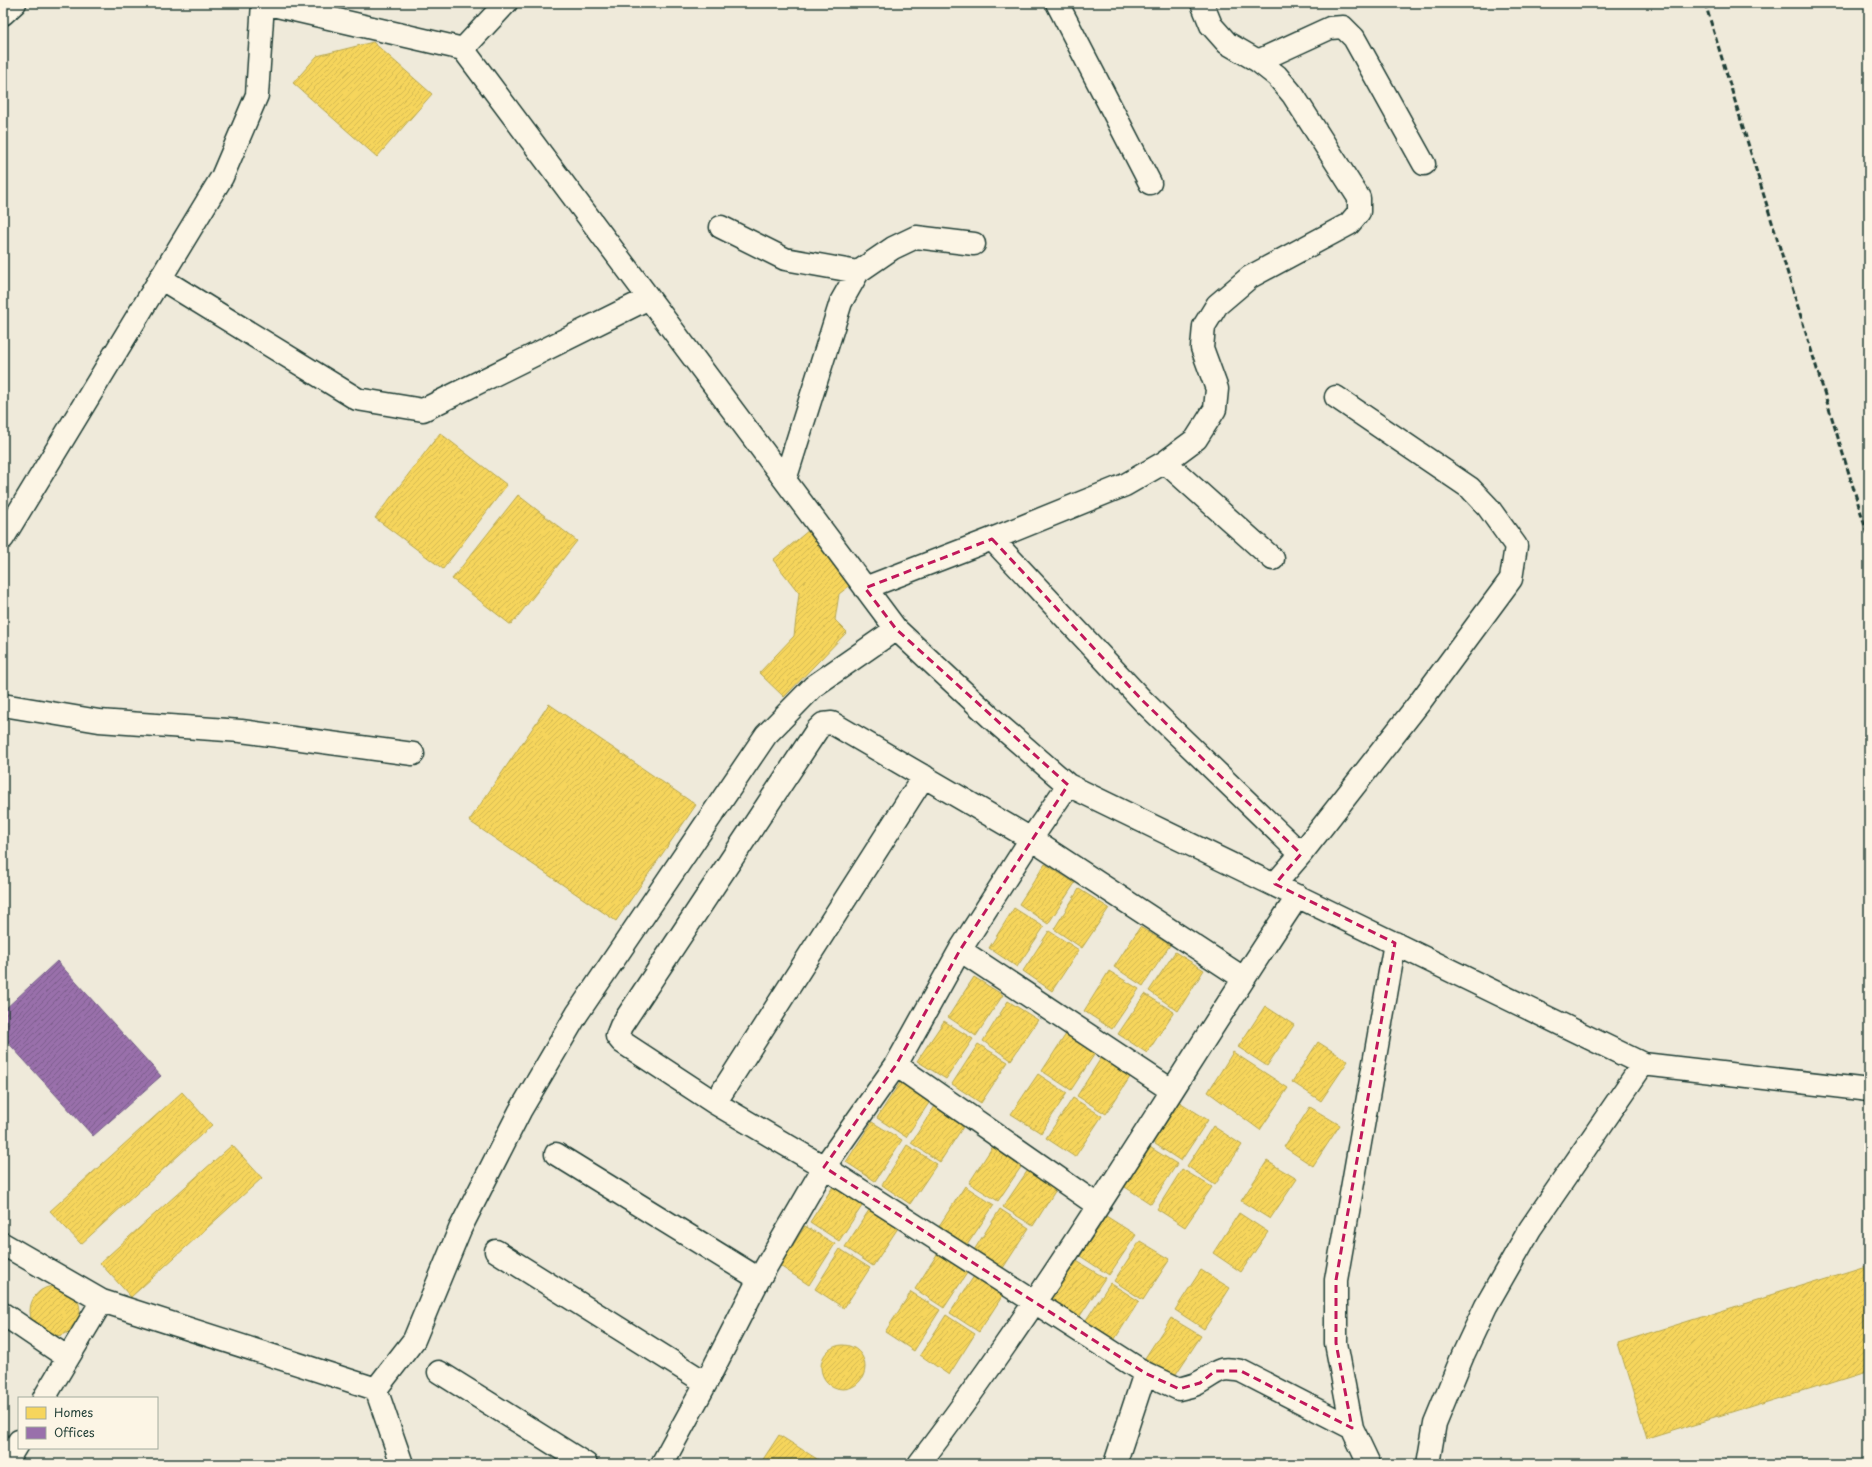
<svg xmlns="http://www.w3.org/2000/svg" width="1872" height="1467" viewBox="0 0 1872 1467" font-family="'Playpen Sans',sans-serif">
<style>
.homes{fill:url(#homes-hatch);stroke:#b6a750}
.offices{fill:url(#offices-hatch);stroke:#746187}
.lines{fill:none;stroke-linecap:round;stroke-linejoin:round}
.minor-casing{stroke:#1f3d34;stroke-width:25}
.minor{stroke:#fcf5e5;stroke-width:22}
.rail{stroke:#1f3d34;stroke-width:3;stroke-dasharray:6 3;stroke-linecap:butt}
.marked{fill:none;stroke:#c2185b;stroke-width:3;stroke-dasharray:8 5;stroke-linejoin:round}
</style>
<defs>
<pattern id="homes-hatch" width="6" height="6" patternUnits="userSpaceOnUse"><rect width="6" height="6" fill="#f6d55c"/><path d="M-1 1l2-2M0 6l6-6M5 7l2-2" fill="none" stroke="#d2b851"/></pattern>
<pattern id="offices-hatch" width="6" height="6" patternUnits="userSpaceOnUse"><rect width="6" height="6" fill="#9970ab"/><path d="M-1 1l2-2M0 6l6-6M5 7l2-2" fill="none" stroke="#7c5d8c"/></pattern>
</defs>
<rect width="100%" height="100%" fill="#efeada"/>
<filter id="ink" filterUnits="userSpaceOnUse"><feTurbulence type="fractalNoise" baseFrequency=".025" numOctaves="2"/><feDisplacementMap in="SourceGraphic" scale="8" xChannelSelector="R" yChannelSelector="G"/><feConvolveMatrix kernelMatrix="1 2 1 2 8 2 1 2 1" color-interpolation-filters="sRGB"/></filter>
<g filter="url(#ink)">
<!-- homes -->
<path class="homes" d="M 373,42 L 432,94 L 377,157 L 293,83 L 317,56 Z
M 440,433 L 507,485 L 443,569 L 375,518 Z
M 518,495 L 577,541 L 511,625 L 452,579 Z
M 809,530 L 853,583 L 839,594 L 835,620 L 847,632 L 784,697 L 759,673 L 794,636 L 799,593 L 773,560 Z
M 549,704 L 696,805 L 616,921 L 469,821 Z
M 1045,864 L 1075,883 L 1048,924 L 1019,904 Z
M 1079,889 L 1109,908 L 1082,948 L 1054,929 Z
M 1014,908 L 1044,927 L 1017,967 L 989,948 Z
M 1140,927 L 1170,945 L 1143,986 L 1114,967 Z
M 1049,931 L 1079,950 L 1052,991 L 1023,971 Z
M 1175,952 L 1204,970 L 1178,1011 L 1149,991 Z
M 1109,971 L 1139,989 L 1112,1029 L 1084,1011 Z
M 974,977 L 1003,995 L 976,1036 L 948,1017 Z
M 1145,994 L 1174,1012 L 1147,1053 L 1118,1034 Z
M 1008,1001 L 1038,1020 L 1011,1060 L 983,1041 Z
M 1265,1006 L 1294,1025 L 1267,1066 L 1238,1047 Z
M 944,1021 L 973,1039 L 946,1079 L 917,1061 Z
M 1068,1031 L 1098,1049 L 1071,1090 L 1042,1071 Z
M 1318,1042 L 1348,1061 L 1321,1101 L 1292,1082 Z
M 978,1044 L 1008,1062 L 981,1103 L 952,1084 Z
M 1233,1052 L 1288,1088 L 1260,1130 L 1208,1092 Z
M 1103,1055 L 1132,1074 L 1106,1114 L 1077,1096 Z
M 1038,1074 L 1067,1093 L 1041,1133 L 1011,1114 Z
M 903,1078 L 933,1097 L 906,1137 L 877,1118 Z
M 182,1092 L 212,1125 L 81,1244 L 50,1211 Z
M 1073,1098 L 1102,1116 L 1075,1157 L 1046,1138 Z
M 1178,1101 L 1208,1120 L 1181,1161 L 1152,1142 Z
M 937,1103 L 967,1121 L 940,1162 L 911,1143 Z
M 1310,1107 L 1340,1125 L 1313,1166 L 1284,1147 Z
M 872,1122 L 902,1140 L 875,1181 L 846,1162 Z
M 1213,1126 L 1242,1145 L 1215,1185 L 1187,1166 Z
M 995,1143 L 1025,1161 L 998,1201 L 969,1183 Z
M 232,1145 L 262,1178 L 131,1297 L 100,1263 Z
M 907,1145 L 937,1164 L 910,1204 L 882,1185 Z
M 1148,1146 L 1177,1164 L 1151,1204 L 1122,1185 Z
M 1267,1161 L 1297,1179 L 1270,1219 L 1241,1201 Z
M 1030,1167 L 1059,1185 L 1033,1226 L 1003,1207 Z
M 1182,1169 L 1212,1187 L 1185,1227 L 1157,1209 Z
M 836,1182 L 866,1200 L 839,1241 L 810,1222 Z
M 965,1186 L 994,1205 L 967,1245 L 939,1226 Z
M 871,1207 L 900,1225 L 873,1266 L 845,1247 Z
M 1000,1209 L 1029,1228 L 1003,1268 L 974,1250 Z
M 1239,1213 L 1268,1232 L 1241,1272 L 1213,1253 Z
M 1106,1216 L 1136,1235 L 1109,1275 L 1080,1256 Z
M 805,1226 L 835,1244 L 809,1285 L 780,1266 Z
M 1140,1241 L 1170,1259 L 1143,1300 L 1114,1281 Z
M 941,1248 L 971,1267 L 944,1308 L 915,1289 Z
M 840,1249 L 870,1268 L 844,1308 L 815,1289 Z
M 1075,1260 L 1105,1278 L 1078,1319 L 1049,1300 Z
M 1869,1265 L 1869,1370 L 1647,1439 L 1618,1343 Z
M 1201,1270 L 1230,1288 L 1204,1329 L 1175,1310 Z
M 976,1273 L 1005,1292 L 979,1332 L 950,1313 Z
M 1110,1283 L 1139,1301 L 1113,1342 L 1084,1323 Z
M30 1311a25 25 0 1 1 50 0a25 25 0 1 1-50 0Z
M 911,1292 L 940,1310 L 914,1351 L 885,1332 Z
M 946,1315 L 975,1334 L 949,1375 L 920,1355 Z
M 1171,1318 L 1201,1336 L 1174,1377 L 1145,1358 Z
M821 1367a22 22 0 1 1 44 0a22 22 0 1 1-44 0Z
M 779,1435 L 825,1464 L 760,1464 Z"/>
<!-- offices -->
<path class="offices" d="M 57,961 L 161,1076 L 93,1136 L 3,1037 L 3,1011 Z"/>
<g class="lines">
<defs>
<path id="minor" d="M 264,3 L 463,49 L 896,629 L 999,725 L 1068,785 L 1643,1064 L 1869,1090
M 1057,3 L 1150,183
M 3,14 L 15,3
M 463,49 L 506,3
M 1258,61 L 1330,28 L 1343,27 L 1354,38 L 1424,164
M 721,227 L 785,259 L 858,272
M 160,278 L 357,399 L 423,410 L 649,298
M 1165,462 L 1273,559
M 785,480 L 841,302 L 858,272 L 893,248 L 916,237 L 974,244
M 3,538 L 222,177 L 257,95 L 263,3
M 992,539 L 1143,701 L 1301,854
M 865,588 L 992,539 L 1125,485 L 1165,462 L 1196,439 L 1215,409 L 1217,389 L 1202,348 L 1204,326 L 1217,305 L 1250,277 L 1349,224 L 1359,212 L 1359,198 L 1293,95 L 1277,76 L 1258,61 L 1227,43 L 1211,25 L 1202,3
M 3,705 L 99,721 L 241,731 L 413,754
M 1275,884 L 1301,854 L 1420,702 L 1511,579 L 1516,546 L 1488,507 L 1470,488 L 1336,397
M 960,950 L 1171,1090
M 1243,978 L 1031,839 L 832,723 L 823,724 L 817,730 L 621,1026 L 617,1036 L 622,1042 L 715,1103 L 824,1167 L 1145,1373 L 1179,1389 C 1186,1387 1194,1386 1200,1382 C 1219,1372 1217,1366 1241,1371 L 1352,1428
M 896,1065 L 1097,1205
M 715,1103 L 924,776
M 556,1154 L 759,1279
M 3,1244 L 102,1301 L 376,1389 L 414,1340 L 460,1229 L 520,1111 L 577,1014 L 766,735 L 814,686 L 896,629
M 496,1251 L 706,1383
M 3,1314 L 68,1358
M 439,1372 L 586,1464
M 376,1389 L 402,1464
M 44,1398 L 102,1301
M 5,1464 L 19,1441
M 662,1464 L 706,1383 L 759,1279 L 824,1167 L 896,1065 L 960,950 L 1031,839 L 1068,785
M 919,1464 C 1057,1283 1172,1085 1298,896
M 1115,1464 L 1145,1373
M 1369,1464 L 1352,1428 L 1336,1343 L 1336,1280 L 1395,943
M 1428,1464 L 1435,1423 L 1463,1355 L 1486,1306 L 1530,1229 L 1643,1064"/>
</defs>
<!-- minor casing -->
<use href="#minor" class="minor-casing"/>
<!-- minor -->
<use href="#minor" class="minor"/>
<!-- rail -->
<path class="rail" d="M 1705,3 L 1869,539"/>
</g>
</g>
<!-- marked area -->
<path class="marked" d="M 992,539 L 1143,701 L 1301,854 L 1275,884 L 1395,943 L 1336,1280 L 1336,1343 L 1352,1428 L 1241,1371 L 1215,1371 L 1200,1383 L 1179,1389 L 1145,1373 L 824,1167 L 896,1065 L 960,950 L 1068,785 L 896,629 L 865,588 Z"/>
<!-- margin -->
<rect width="1872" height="1467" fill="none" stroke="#fcf5e5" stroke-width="16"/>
<rect x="8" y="8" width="1856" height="1451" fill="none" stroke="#1f3d34" stroke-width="1.5" filter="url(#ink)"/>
<!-- legend -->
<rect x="18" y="1397" width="140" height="52" fill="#fcf5e5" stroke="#a4ab9e"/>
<rect x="26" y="1407" width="20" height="12" fill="#f6d55c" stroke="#a4ab9e"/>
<text x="54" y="1417" font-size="12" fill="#1f3d34">Homes</text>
<rect x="26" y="1427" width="20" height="12" fill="#9970ab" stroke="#a4ab9e"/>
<text x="54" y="1437" font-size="12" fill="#1f3d34">Offices</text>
</svg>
